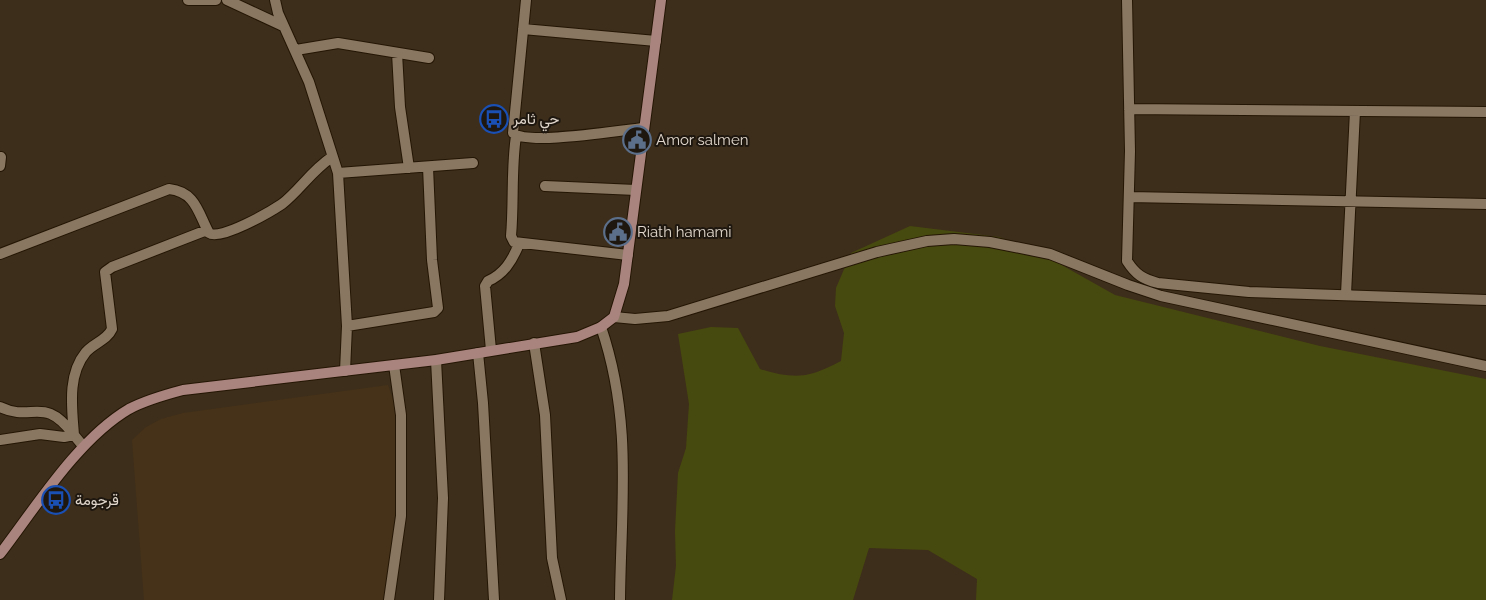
<svg xmlns="http://www.w3.org/2000/svg" width="1486" height="600" viewBox="0 0 1486 600" font-family="Raleway,Vazirmatn,sans-serif">
<style>
.built{fill:#463219}
.green{fill:#474a0e}
.lines{fill:none;stroke-linecap:round;stroke-linejoin:round}
.minor-casing{stroke:#241604;stroke-width:12}
.secondary-casing{stroke:#241604;stroke-width:12}
.minor{stroke:#897762;stroke-width:10}
.secondary{stroke:#a9837e;stroke-width:10}
.labels{text-anchor:middle;stroke-width:4;stroke-linejoin:round;paint-order:stroke}
.poi-label{font-size:15px;fill:#e0d6cb;stroke:#1e170f;text-anchor:start}
</style>
<rect width="100%" height="100%" fill="#3d2e1b"/>
<!-- built -->
<path class="built" d="M 388,385 L 398,414 L 395,516 L 385,600 L 144,600 L 132,440 L 146,427 L 161,419 L 183,413 Z"/>
<!-- green -->
<path class="green" d="M 910,226 L 999,237 L 1035,250 L 1115,295 L 1320,346 L 1486,379 L 1486,600 L 976,600 L 977,579 L 928,550 L 869,548 L 853,600 L 672,600 L 676,566 L 675,531 L 678,473 L 686,448 L 689,404 L 678,334 L 711,327 L 738,328 L 760,369 C 795,380 809,378 841,361 L 844,333 L 835,306 L 836,288 L 851,253 Z"/>
<g class="lines">
<defs>
<path id="minor" d="M 188,0 L 216,0
M 227,0 L 283,26
M 275,0 L 278,13 L 309,82 L 338,173 L 347,326 L 345,371
M 526,0 L 513,133 C 528,146 620,130 644,128
M 1127,0 L 1130,151 L 1127,261 C 1136,275 1143,279 1158,283 L 1249,292 L 1486,300
M 523,29 L 656,41
M 296,50 L 338,43 L 429,58
M 397,53 L 400,107 L 409,168
M 1129,109 L 1486,112
M 516,136 C 511,169 514,203 511,236 L 514,242 L 628,255
M 0,166 L 1,157
M 338,173 L 473,163
M 545,186 L 636,190
M 1129,197 L 1486,204
M 0,254 L 169,189 C 196,192 198,213 209,233 C 220,241 270,212 282,204 C 300,190 311,171 332,157
M 1346,294 L 1355,111
M 614,317 L 635,319 L 668,316 L 877,252 L 927,241 L 954,239 L 990,242 L 1050,254 L 1128,285 L 1161,296 L 1486,366
M 347,326 L 434,312 L 438,308 L 432,260 L 428,167
M 601,327 C 633,421 621,504 620,600
M 534,343 L 545,415 L 552,558 L 561,600
M 491,350 L 485,286 L 488,281 C 504,274 512,261 519,244
M 478,353 L 483,403 L 494,600
M 436,360 L 443,498 L 439,600
M 0,407 C 33,423 43,394 74,435 C 72,408 67,375 86,352 C 94,343 107,340 112,329 L 105,272 L 112,267 L 207,230
M 0,440 L 40,434 L 64,437 L 74,435 L 83,446
M 389,600 L 401,516 L 401,415 L 394,365"/>
<path id="secondary" d="M 0,554 C 36,507 78,439 129,409 C 146,400 164,395 183,390 L 436,360 L 577,337 L 601,327 L 614,317 L 624,284 L 661,0"/>
</defs>
<!-- minor casing -->
<use href="#minor" class="minor-casing"/>
<!-- secondary casing -->
<use href="#secondary" class="secondary-casing"/>
<!-- minor -->
<use href="#minor" class="minor"/>
<!-- secondary -->
<use href="#secondary" class="secondary"/>
</g>
<!-- icons -->
<defs>
<symbol id="bus-ring" viewBox="-11 -11 22 22"><circle r="9.5" fill="#1e170f" stroke="#1a4fb4" stroke-width="1.5"/><path d="M-5-6H5V4H4V6H2V4H-2V6H-4V4H-5ZM-3.5-4V0h7V-4ZM-3.5 1.2v1.5H-2V1.2ZM2 1.2v1.5H3.5V1.2Z" fill="#1a4fb4"/></symbol>
<symbol id="civic-ring" viewBox="-11 -11 22 22"><circle r="9.5" fill="#1e170f" stroke="#5c6f8a" stroke-width="1.5"/><path d="M-.6-6.5H3V-4.5H.6V-3L4-1V1h2V6H-6V1h2V-1L-.6-3ZM-1.2 2.5V6h2.4V2.5Z" fill="#5c6f8a"/></symbol>
</defs>
<g fill-rule="evenodd">
<use href="#bus-ring" x="478" y="103" width="32" height="32"/>
<use href="#civic-ring" x="621" y="124" width="32" height="32"/>
<use href="#civic-ring" x="602" y="216" width="32" height="32"/>
<use href="#bus-ring" x="40" y="484" width="32" height="32"/>
</g>
<g class="labels">
<!-- poi labels -->
<g class="poi-label">
<text x="513" y="124">حي ثامر</text>
<text x="656" y="145">Amor salmen</text>
<text x="637" y="237">Riath hamami</text>
<text x="75" y="505">قرجومة</text>
</g>
</g>
</svg>
